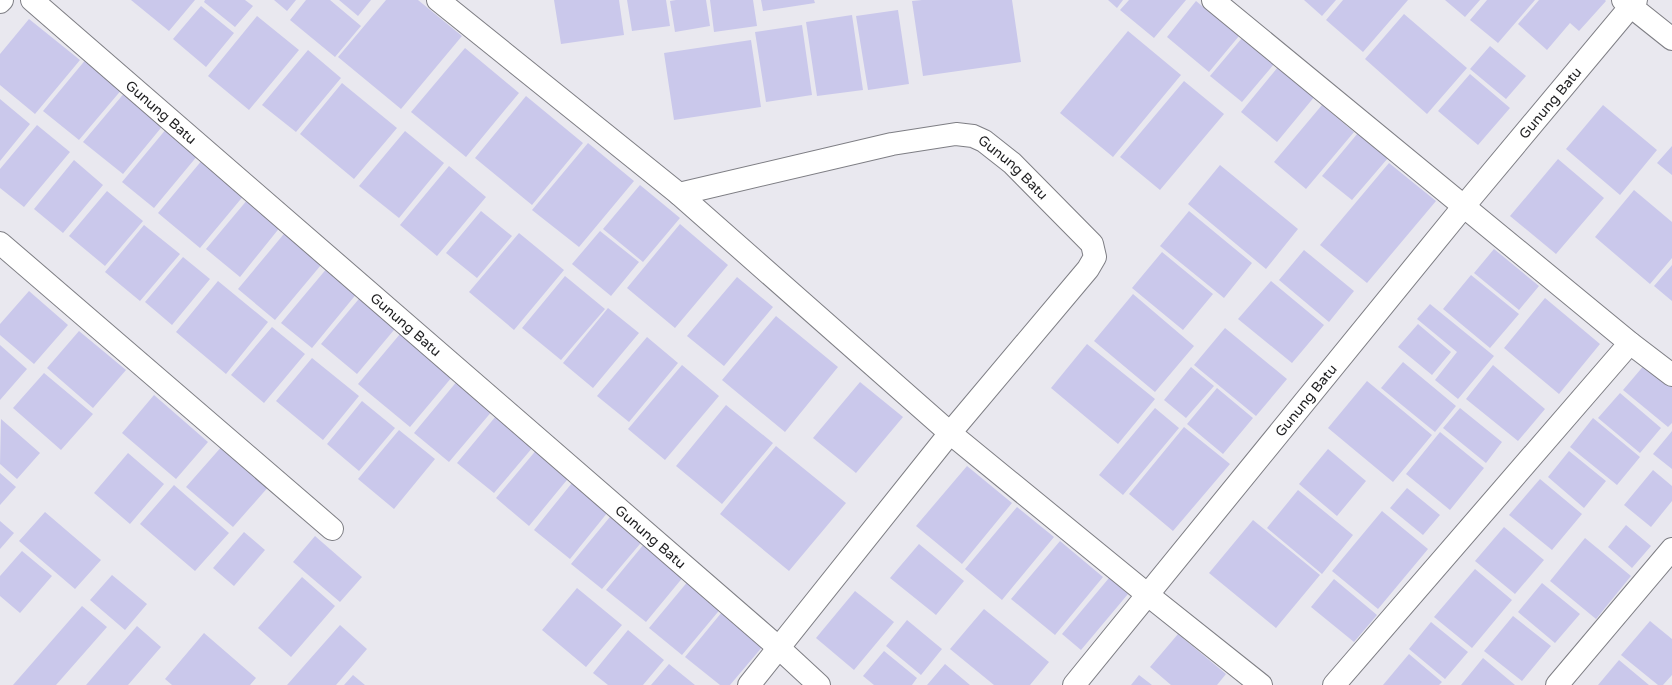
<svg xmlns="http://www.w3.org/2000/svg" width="1672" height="685" viewBox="0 0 1672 685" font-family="'Varela Round',sans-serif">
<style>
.building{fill:#cac8eb}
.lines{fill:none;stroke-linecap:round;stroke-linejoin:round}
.minor-casing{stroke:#7e7e84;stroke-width:24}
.minor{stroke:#fff;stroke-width:22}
.labels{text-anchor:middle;stroke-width:3;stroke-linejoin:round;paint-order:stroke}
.street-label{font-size:14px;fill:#1f1f21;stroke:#fff}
</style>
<rect width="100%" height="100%" fill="#e9e8ef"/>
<!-- building -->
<path class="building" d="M 131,0 L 195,0 L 169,31 Z
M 205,0 L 245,0 L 253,6 L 235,27 L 204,2 Z
M 274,0 L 296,0 L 287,11 Z
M 306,0 L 330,0 L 361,26 L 335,57 L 290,20 Z
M 339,0 L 371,0 L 358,16 Z
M 386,0 L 418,0 L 462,36 L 401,109 L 338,57 Z
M 554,0 L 619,0 L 624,35 L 561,44 Z
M 627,0 L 666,0 L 670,26 L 632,31 Z
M 676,0 L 706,0 L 710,26 L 675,32 L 670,1 Z
M 710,0 L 753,0 L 757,26 L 714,32 Z
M 761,0 L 814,0 L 815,3 L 763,11 Z
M 922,0 L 1012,0 L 1021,62 L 923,76 L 912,1 Z
M 1108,0 L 1123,0 L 1117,8 Z
M 1129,0 L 1186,0 L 1154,38 L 1120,10 Z
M 1304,0 L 1336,0 L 1322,16 Z
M 1343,0 L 1408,0 L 1363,52 L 1326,20 Z
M 1445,0 L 1480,0 L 1465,17 Z
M 1487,0 L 1535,0 L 1498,43 L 1470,20 Z
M 1539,0 L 1605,0 L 1606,1 L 1579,31 L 1570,23 L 1547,50 L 1518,24 Z
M 1196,1 L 1239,36 L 1209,72 L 1167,37 Z
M 201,6 L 234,33 L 206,67 L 173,39 Z
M 898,10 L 909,84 L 868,90 L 856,16 Z
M 1404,14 L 1467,68 L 1427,114 L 1365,59 Z
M 852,15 L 863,90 L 817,96 L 806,22 Z
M 257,16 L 299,50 L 249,110 L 208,76 Z
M 29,19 L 80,60 L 35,114 L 0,85 L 0,54 Z
M 802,25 L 812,95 L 766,102 L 755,32 Z
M 1128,31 L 1181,75 L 1113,157 L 1060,113 Z
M 1242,38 L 1274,64 L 1242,102 L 1210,76 Z
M 751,40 L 761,107 L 674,120 L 664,53 Z
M 1490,46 L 1526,76 L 1506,99 L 1470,69 Z
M 465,48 L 519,93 L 466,157 L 411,112 Z
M 308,50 L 341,78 L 296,132 L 262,105 Z
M 87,58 L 123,88 L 79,140 L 43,111 Z
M 1278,67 L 1315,96 L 1277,142 L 1241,112 Z
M 1470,74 L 1510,108 L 1478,145 L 1438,111 Z
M 1184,81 L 1224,114 L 1160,190 L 1120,157 Z
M 342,83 L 397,128 L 354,179 L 300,134 Z
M 126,91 L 165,123 L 123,174 L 83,142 Z
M 526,96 L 583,143 L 532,205 L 475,158 Z
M 0,99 L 30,124 L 0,161 Z
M 1322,105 L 1354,132 L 1306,189 L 1274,162 Z
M 1603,105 L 1657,150 L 1620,195 L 1566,149 Z
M 37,125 L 70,152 L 24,207 L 0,188 L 0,169 Z
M 167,128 L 198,155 L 154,208 L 122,182 Z
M 405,131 L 444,163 L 399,218 L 359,186 Z
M 1358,133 L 1388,158 L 1352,200 L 1322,176 Z
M 588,143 L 634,181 L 579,247 L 532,210 Z
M 1672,146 L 1672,175 L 1657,163 Z
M 203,159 L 245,194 L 200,248 L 158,213 Z
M 1558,159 L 1604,198 L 1556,254 L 1510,216 Z
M 74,160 L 103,185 L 63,233 L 34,209 Z
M 1389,163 L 1436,201 L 1367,283 L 1320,245 Z
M 1220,165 L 1298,229 L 1266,269 L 1188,204 Z
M 449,166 L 486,197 L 437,256 L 400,225 Z
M 640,185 L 680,218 L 643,262 L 603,229 Z
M 1634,190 L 1672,222 L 1672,258 L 1650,284 L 1595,237 Z
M 107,191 L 143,221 L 105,266 L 69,236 Z
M 248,199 L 281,226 L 240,277 L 206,249 Z
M 481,211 L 512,236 L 477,278 L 446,253 Z
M 1189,211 L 1252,263 L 1224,298 L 1160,246 Z
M 680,224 L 728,265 L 675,328 L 627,288 Z
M 144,225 L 180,254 L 140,301 L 105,272 Z
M 288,229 L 326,259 L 275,320 L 238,289 Z
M 600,231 L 639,262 L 611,296 L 572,264 Z
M 519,233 L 564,270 L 514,330 L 469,292 Z
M 1494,249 L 1539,286 L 1519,310 L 1474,273 Z
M 1304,250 L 1354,291 L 1329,322 L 1279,280 Z
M 1162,252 L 1213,294 L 1183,330 L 1132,288 Z
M 183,257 L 210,279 L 172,325 L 145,302 Z
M 1672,265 L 1672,301 L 1654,286 Z
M 328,267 L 358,292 L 312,348 L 281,323 Z
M 1471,275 L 1519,314 L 1490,348 L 1443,309 Z
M 565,276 L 605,309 L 561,360 L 522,328 Z
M 737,277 L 773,307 L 724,366 L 687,336 Z
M 218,281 L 268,322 L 226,374 L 176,332 Z
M 1271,281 L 1324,325 L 1292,363 L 1238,319 Z
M 29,291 L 68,325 L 34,364 L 0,335 L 0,324 Z
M 363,294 L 399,324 L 357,374 L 321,344 Z
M 1133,294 L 1194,346 L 1155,392 L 1094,341 Z
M 1545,298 L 1600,344 L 1559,394 L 1504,348 Z
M 1430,304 L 1494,356 L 1458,399 L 1435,380 L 1457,352 L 1417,319 Z
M 608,308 L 639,333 L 593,388 L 563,363 Z
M 776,316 L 838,367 L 785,432 L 722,380 Z
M 1418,324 L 1451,352 L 1432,375 L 1398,347 Z
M 272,327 L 305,354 L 264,403 L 231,375 Z
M 1225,328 L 1287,379 L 1256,416 L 1194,365 Z
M 79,331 L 126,370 L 93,408 L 47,368 Z
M 400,334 L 452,377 L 410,427 L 358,384 Z
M 647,337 L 678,363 L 629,422 L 597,396 Z
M 1087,344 L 1155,399 L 1118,444 L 1051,388 Z
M 0,345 L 27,369 L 0,400 Z
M 312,358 L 359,396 L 323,440 L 276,401 Z
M 1403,362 L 1456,406 L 1435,432 L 1381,388 Z
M 1646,363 L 1672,385 L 1672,423 L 1668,427 L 1623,390 Z
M 682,365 L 719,396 L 665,460 L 628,429 Z
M 1493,365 L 1545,409 L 1518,441 L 1466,399 Z
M 1191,367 L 1214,386 L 1186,418 L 1164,400 Z
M 44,373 L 93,414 L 61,450 L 13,408 Z
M 458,380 L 493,410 L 449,462 L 414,433 Z
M 1367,381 L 1432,435 L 1393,482 L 1328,428 Z
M 860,382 L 903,417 L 856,473 L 813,438 Z
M 1217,388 L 1253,418 L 1223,454 L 1187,424 Z
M 1620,393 L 1661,428 L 1640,453 L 1598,418 Z
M 154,395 L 208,442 L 176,479 L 122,433 Z
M 362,401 L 395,428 L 359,471 L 327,444 Z
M 726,405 L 773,443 L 722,504 L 676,466 Z
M 1155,408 L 1179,428 L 1123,495 L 1099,475 Z
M 1460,408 L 1502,442 L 1486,463 L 1443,428 Z
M 496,416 L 533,447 L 494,493 L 457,463 Z
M 1593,418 L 1640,457 L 1617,485 L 1570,447 Z
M 1,419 L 40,453 L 17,479 L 0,464 Z
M 1184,427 L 1230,464 L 1173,531 L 1129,494 Z
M 399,430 L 435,459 L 394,509 L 358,479 Z
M 1672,431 L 1672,469 L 1653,454 Z
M 1440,432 L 1484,468 L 1450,510 L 1406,474 Z
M 223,445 L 270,485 L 233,527 L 186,487 Z
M 776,446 L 846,503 L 789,571 L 720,514 Z
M 538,448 L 571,475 L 529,526 L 496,498 Z
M 1328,449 L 1366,481 L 1337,516 L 1299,484 Z
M 1569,451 L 1606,481 L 1584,508 L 1548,477 Z
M 128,453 L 164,484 L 130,524 L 94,493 Z
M 967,466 L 1012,503 L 962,564 L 916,526 Z
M 1653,470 L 1672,486 L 1672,501 L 1651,527 L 1624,505 Z
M 0,473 L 16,487 L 0,505 Z
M 576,478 L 612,507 L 570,559 L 534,530 Z
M 1540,479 L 1582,514 L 1552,550 L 1509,515 Z
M 174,485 L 229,533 L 195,571 L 140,524 Z
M 1407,488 L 1440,515 L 1423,535 L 1390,508 Z
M 1298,490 L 1353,535 L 1322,574 L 1267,528 Z
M 1017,507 L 1054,537 L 1002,600 L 965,569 Z
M 1382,511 L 1428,549 L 1378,609 L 1332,571 Z
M 45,512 L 101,560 L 75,589 L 19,541 Z
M 614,512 L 645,538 L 602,589 L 571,564 Z
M 1253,520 L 1320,575 L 1276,628 L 1209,573 Z
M 0,521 L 14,533 L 0,549 Z
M 1626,525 L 1651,546 L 1632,568 L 1608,547 Z
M 1504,527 L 1544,560 L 1515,594 L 1475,561 Z
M 244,532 L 265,550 L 234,586 L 213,568 Z
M 315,536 L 362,577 L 340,602 L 293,562 Z
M 1585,538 L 1631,576 L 1596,619 L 1550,581 Z
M 1060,541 L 1103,577 L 1055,635 L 1011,599 Z
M 644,544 L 684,576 L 646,622 L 606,590 Z
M 919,544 L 964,581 L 936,615 L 890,578 Z
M 22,551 L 52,576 L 20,613 L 0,596 L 0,576 Z
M 1475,569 L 1512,600 L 1472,648 L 1434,617 Z
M 112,575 L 147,604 L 125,630 L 90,600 Z
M 302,577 L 335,606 L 291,657 L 258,628 Z
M 1109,578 L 1128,594 L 1081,650 L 1062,634 Z
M 1334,579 L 1377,615 L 1354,642 L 1311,607 Z
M 689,580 L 722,607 L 682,655 L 649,628 Z
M 1542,583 L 1580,614 L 1555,643 L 1518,612 Z
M 577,588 L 622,625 L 586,667 L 542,630 Z
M 855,591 L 894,622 L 854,670 L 816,638 Z
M 82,606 L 107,627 L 56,685 L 13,685 Z
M 984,609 L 1049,662 L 1030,685 L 994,685 L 950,649 Z
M 722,612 L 763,646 L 730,685 L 720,685 L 685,657 Z
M 1513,616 L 1551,646 L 1522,681 L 1484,651 Z
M 907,620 L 942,649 L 921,675 L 886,646 Z
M 1650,621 L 1672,639 L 1672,675 L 1663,685 L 1658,685 L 1621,655 Z
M 1431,622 L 1468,652 L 1445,679 L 1409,649 Z
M 340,625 L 367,649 L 336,685 L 287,685 Z
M 137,626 L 161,647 L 128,685 L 86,685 Z
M 628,630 L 664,660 L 643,685 L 608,685 L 593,673 Z
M 204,633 L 256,678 L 250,685 L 172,685 L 165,679 Z
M 1178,634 L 1226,674 L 1217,685 L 1171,685 L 1150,667 Z
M 884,651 L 917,678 L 912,685 L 874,685 L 863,676 Z
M 1409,654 L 1442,682 L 1439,685 L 1383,685 Z
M 1483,658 L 1515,685 L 1461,685 Z
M 1619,660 L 1649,685 L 1598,685 Z
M 669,664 L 695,685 L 651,685 Z
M 945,664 L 970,685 L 927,685 Z
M 353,675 L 365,685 L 344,685 Z
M 1139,675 L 1152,685 L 1131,685 Z"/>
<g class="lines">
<defs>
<g id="minor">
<path id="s1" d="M 32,0 L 779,648 L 819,685"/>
<path d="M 438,0 L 679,194 L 950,433 L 1148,595 L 1261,685"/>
<path d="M 1213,0 L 1630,343 L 1672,375"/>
<path d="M 1623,0 L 1672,39"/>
<path d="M 0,2 L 2,0"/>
<path id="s2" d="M 679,194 L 892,144 L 956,134 L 973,136 L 984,141 L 1012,163 L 1092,244 L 1095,257 L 1088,269 L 950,433 L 749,685"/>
<path d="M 0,243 L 332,529"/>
<path id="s3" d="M 1074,685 L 1464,206 L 1636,0"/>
<path d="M 1334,685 L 1630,343"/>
<path d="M 1557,685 L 1672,549"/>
</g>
</defs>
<!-- minor casing -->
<use href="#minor" class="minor-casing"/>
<!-- minor -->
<use href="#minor" class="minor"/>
</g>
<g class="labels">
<!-- street labels -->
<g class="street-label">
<text dy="5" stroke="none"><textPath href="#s3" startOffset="752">Gunung Batu</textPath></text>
<text dy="5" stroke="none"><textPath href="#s1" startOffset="171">Gunung Batu</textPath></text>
<text dy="5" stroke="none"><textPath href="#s2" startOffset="352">Gunung Batu</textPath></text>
<text dy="5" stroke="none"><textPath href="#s1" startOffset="495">Gunung Batu</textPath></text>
<text dy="5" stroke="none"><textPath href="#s3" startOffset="367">Gunung Batu</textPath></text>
<text dy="5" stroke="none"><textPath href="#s1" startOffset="819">Gunung Batu</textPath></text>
</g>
</g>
</svg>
